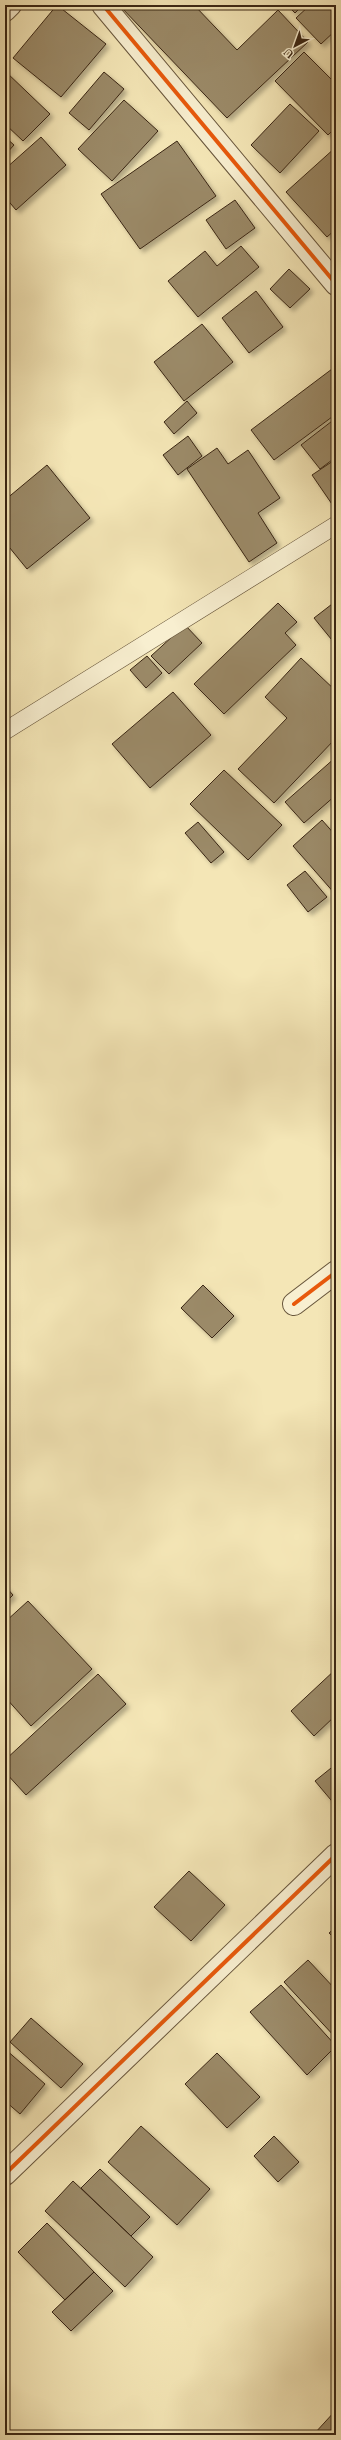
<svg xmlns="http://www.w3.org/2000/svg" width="341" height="2440" viewBox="0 0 341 2440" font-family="Cardo,serif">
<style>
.building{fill:#9b8a68;stroke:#3a2613;filter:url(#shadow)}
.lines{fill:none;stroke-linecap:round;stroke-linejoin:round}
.lane-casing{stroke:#68563c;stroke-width:18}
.street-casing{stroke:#68563c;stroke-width:24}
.lane{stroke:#f8efd0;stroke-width:17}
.street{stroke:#f8efd0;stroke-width:22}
.cycleway-casing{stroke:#f8efd0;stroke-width:6}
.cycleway{stroke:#e8590c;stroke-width:4}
</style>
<defs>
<filter id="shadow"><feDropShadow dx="3.5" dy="3.5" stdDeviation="2" flood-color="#0004"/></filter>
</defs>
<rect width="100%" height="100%" fill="#f4e6b6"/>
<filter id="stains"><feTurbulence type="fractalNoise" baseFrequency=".005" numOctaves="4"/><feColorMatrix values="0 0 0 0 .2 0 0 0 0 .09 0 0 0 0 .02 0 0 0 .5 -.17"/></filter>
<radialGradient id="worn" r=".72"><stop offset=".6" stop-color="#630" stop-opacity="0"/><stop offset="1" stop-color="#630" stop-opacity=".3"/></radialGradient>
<!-- building -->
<path class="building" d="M 57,5 L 106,44 L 61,97 L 13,58 Z
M 119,5 L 194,5 L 237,50 L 278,10 L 308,42 L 227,118 Z
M 287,5 L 303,5 L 295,13 Z
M 310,5 L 336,5 L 336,30 L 321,44 L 296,18 Z
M 304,52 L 336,84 L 336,127 L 328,135 L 275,81 Z
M 5,71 L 50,114 L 23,141 L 5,124 Z
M 104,72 L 124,89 L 89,130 L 69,113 Z
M 124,100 L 158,131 L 112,181 L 78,149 Z
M 290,104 L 319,131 L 280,173 L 251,145 Z
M 5,137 L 14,145 L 5,155 Z
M 41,137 L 66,165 L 16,210 L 5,197 L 5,169 Z
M 177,141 L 216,196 L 140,249 L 101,194 Z
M 336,147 L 336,229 L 327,237 L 286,192 Z
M 235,200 L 255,228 L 226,249 L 206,220 Z
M 241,246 L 259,267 L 198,317 L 168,281 L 205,251 L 217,266 Z
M 289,269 L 310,289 L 290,308 L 270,289 Z
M 256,291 L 283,327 L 249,353 L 222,318 Z
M 202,324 L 233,362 L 184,401 L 154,362 Z
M 336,366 L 336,414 L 274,460 L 251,430 Z
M 187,401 L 197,413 L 174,434 L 164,422 Z
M 336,418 L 336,457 L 320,469 L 301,445 Z
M 188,436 L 202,456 L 178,475 L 163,455 Z
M 217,448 L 228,464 L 248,450 L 280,498 L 258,513 L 277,543 L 249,562 L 187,469 Z
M 336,459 L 336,510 L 312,475 Z
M 47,465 L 90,518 L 27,569 L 5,542 L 5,500 Z
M 336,601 L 336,645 L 314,618 Z
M 278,603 L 297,622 L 285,633 L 296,645 L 224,714 L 194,684 Z
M 185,625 L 202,643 L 169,674 L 151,656 Z
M 147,656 L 162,673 L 146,688 L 130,670 Z
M 301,658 L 336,691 L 336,738 L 274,803 L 238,769 L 287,718 L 265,697 Z
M 173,692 L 211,735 L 150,788 L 112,744 Z
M 336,757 L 336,795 L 304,823 L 285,802 Z
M 224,770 L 282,825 L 248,860 L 190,804 Z
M 322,820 L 336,836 L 336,895 L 293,846 Z
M 198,822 L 224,852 L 211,863 L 185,833 Z
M 305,871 L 327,897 L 308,912 L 287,885 Z
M 203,1285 L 234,1316 L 212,1338 L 181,1308 Z
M 5,1586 L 13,1595 L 5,1603 Z
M 28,1601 L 92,1669 L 31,1726 L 5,1697 L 5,1622 Z
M 336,1669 L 336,1715 L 314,1736 L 291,1711 Z
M 98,1674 L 126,1704 L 26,1795 L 5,1772 L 5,1760 Z
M 336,1764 L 336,1806 L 315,1781 Z
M 189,1871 L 225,1905 L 191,1941 L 154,1907 Z
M 336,1927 L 336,1940 L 329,1933 Z
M 308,1960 L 336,1990 L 336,2038 L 284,1982 Z
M 281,1985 L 336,2046 L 307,2075 L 250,2012 Z
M 31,2018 L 83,2064 L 61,2088 L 10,2042 Z
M 5,2049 L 45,2084 L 20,2114 L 5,2101 Z
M 217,2053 L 260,2097 L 227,2128 L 185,2084 Z
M 141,2126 L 210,2189 L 177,2225 L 108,2162 Z
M 274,2136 L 299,2162 L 278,2182 L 254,2156 Z
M 100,2169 L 150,2217 L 131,2236 L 81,2188 Z
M 73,2181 L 153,2257 L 125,2287 L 45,2211 Z
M 47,2223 L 94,2272 L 65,2300 L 18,2252 Z
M 94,2272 L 113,2291 L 71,2331 L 52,2312 Z
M 336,2410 L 336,2435 L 315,2435 L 314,2434 Z"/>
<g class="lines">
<defs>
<path id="lane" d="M 5,731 L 336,525"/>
<path id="street" d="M 103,5 L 336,284
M 5,10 L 10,5
M 294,1304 L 336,1272
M 5,2174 L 336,1855"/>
</defs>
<!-- lane casing -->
<use href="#lane" class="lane-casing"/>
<!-- street casing -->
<use href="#street" class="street-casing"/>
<!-- lane -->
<use href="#lane" class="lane"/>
<!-- street -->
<use href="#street" class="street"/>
<defs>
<path id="cycleway" d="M 103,5 L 336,284
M 294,1304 L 336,1272
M 5,2174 L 336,1855"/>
</defs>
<!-- cycleway casing -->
<use href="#cycleway" class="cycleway-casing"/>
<!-- cycleway -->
<use href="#cycleway" class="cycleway"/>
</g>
<!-- margin -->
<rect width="341" height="2440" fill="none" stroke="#f4e6b6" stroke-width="20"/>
<rect x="6" y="6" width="329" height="2428" fill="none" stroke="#3a2613" stroke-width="2"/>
<rect x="10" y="10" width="321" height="2420" fill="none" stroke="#3a2613"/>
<!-- north arrow -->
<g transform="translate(295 46) rotate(221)" stroke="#f8efd0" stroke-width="3" paint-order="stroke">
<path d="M0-3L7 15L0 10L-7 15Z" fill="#3a2613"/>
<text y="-6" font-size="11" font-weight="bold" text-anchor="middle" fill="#3a2613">U</text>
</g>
<rect width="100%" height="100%" filter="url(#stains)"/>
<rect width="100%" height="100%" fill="url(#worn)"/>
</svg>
